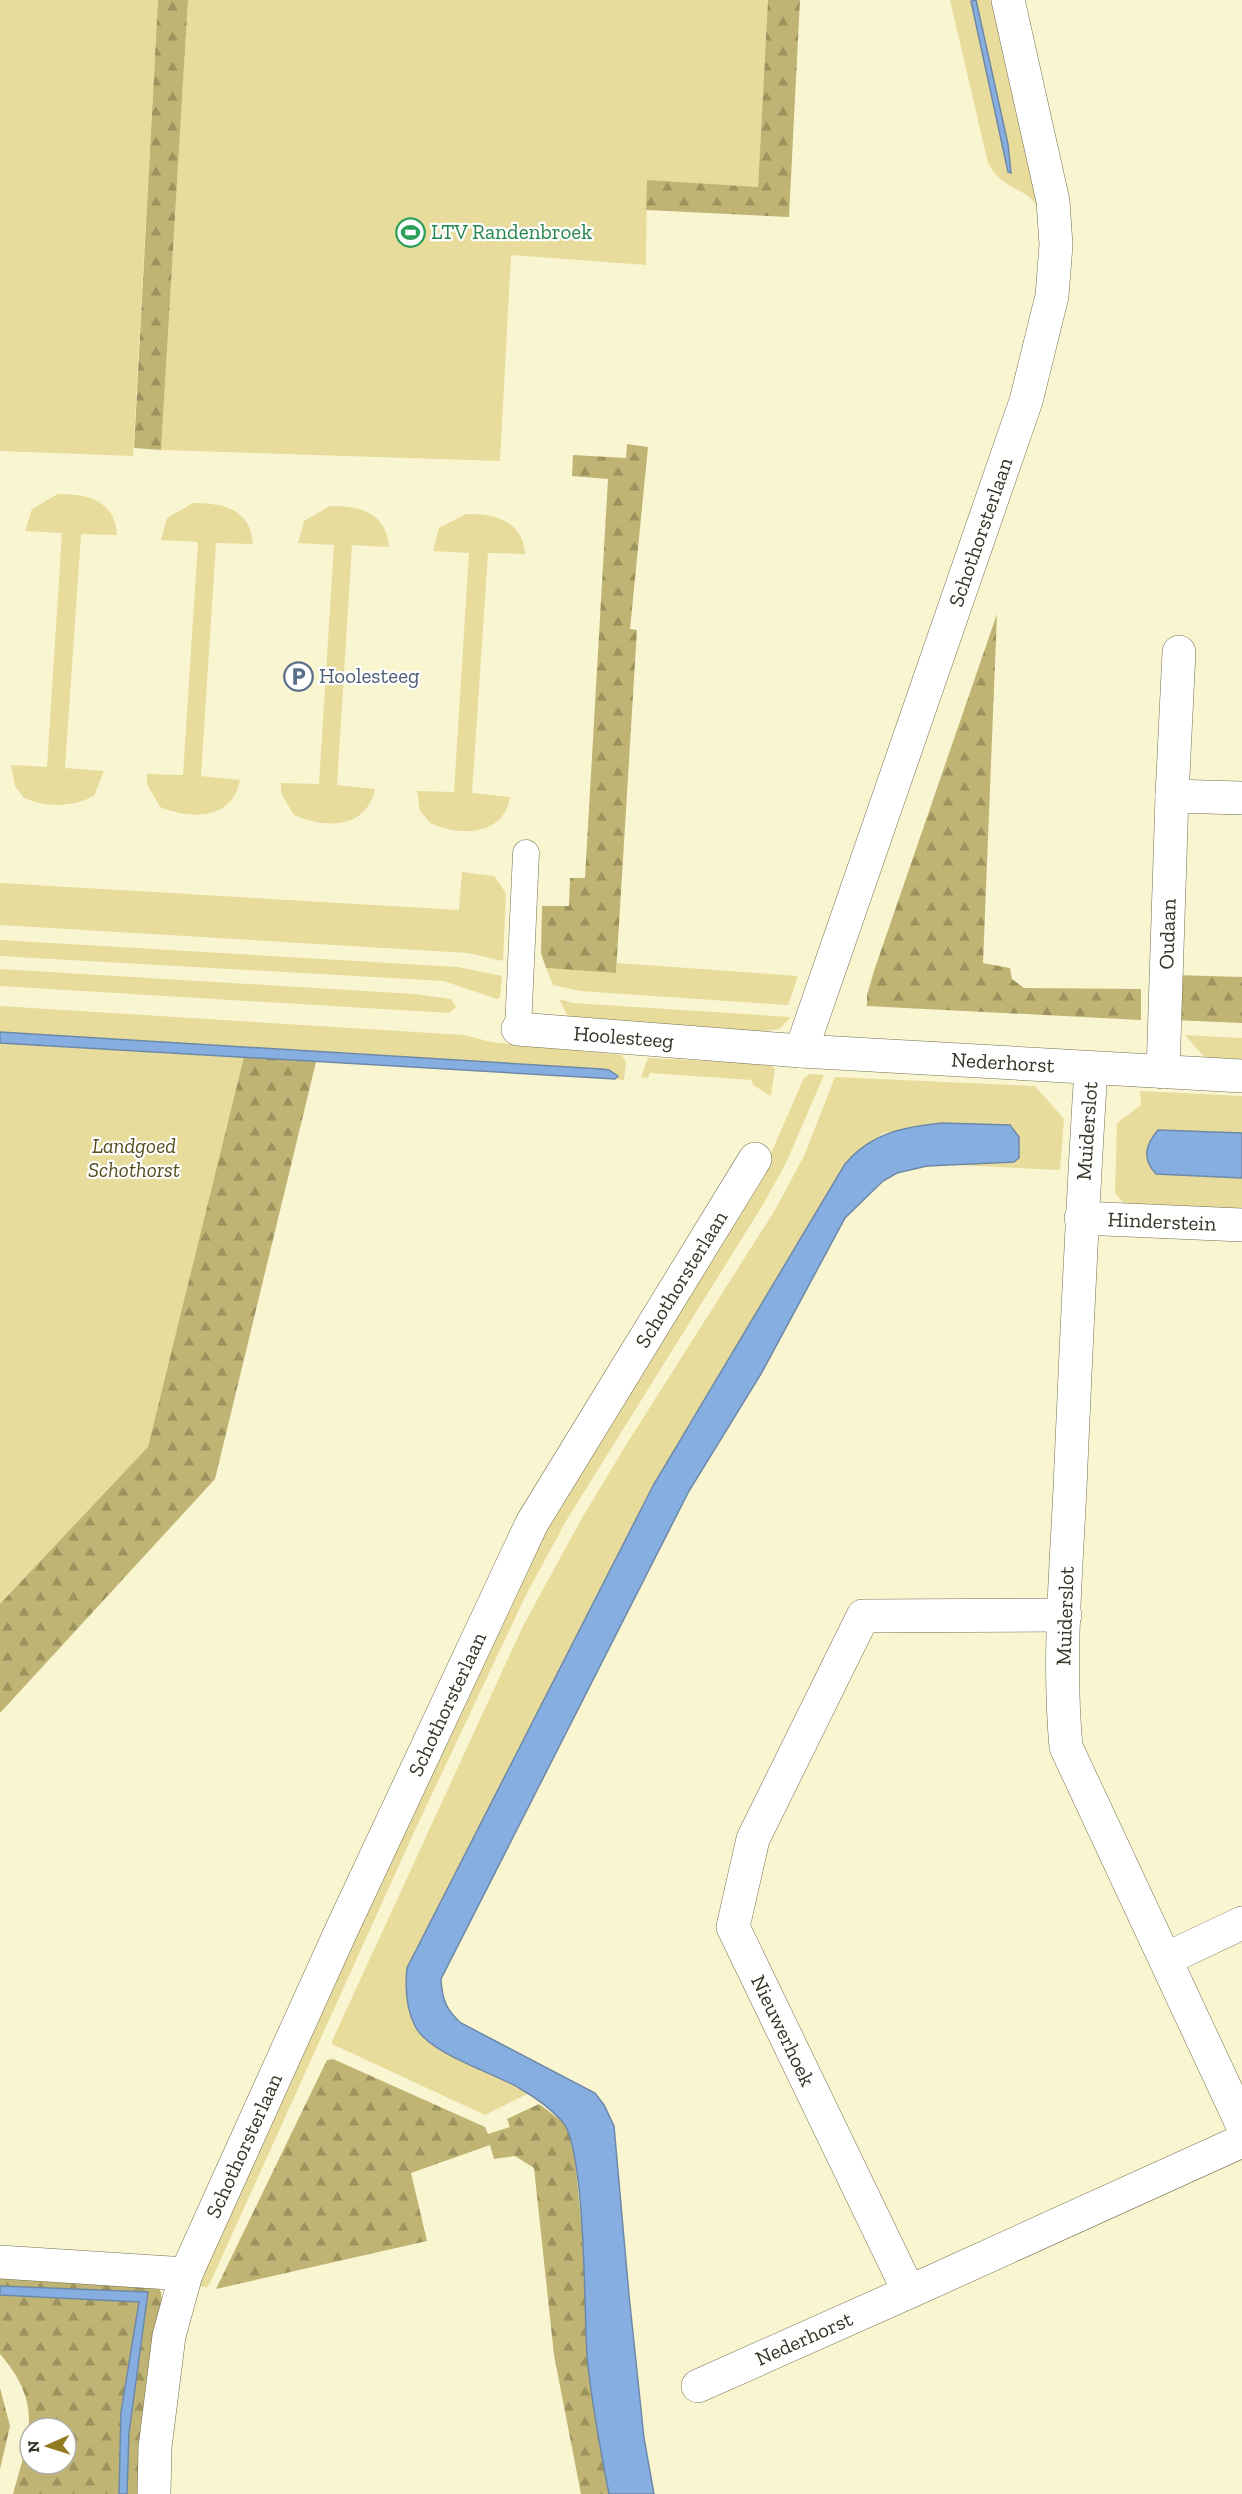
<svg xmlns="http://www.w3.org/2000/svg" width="1242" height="2494" viewBox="0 0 1242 2494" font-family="'Zilla Slab',serif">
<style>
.green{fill:#e7dc9c}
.forest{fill:url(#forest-firs);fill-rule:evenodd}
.water{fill:#86aee0;stroke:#6e89a8;stroke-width:1.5}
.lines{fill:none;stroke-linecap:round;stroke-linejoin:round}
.service-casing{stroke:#746f4f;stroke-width:27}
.minor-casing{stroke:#746f4f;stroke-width:34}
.service{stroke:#fff;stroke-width:26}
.minor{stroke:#fff;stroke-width:33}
.labels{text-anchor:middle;stroke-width:4.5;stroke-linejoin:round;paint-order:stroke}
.leisure-label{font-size:21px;fill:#27864d;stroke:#fff;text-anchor:start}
.street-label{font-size:21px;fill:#363426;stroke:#fff}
.service-label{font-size:21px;fill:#4e5e75;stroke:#fff;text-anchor:start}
.park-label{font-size:21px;font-style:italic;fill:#564e1d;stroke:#fff}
</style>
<defs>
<pattern id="forest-firs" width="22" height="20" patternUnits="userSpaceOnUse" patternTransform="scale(1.5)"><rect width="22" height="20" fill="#bfb473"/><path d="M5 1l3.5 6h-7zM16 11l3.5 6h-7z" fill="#9c935e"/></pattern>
</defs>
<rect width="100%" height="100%" fill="#faf5d1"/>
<!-- green -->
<path class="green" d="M 0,0 L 158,0 L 133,456 L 0,451 Z
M 188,0 L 768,0 L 758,187 L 647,181 L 646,265 L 511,255 L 500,461 L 161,450 Z
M 950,0 L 995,0 L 1038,208 C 1026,186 1001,190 988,163 Z
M 58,494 C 87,494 115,500 117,535 L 81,534 L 65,768 L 104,771 L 94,796 C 72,807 47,808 24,798 L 15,786 L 11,765 L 47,767 L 62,533 L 25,531 L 32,509 Z
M 193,503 C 223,503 251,509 253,544 L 216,543 L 201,776 L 240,780 C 232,820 192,820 160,807 L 147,784 L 147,774 L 183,775 L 198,542 L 161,540 L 167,518 Z
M 330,506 C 359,506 387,512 389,547 L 352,545 L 337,785 L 375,789 C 366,829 327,829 294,815 L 281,793 L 281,783 L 319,784 L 334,545 L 298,543 L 304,521 Z
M 466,514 C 495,513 523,521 525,554 L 488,553 L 472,793 L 510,797 C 504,836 460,837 430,823 L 420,811 L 417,791 L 454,792 L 469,553 L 433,551 L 439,528 Z
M 462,872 L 494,876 L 506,893 L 503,961 L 468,953 L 0,925 L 0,883 L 459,910 Z
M 0,940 L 458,967 L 502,976 L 500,997 L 497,999 L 444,981 L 0,956 Z
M 617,963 L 798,976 L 788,1005 L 580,991 L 553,985 L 546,968 L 616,973 Z
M 0,969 L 415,994 L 451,999 L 456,1007 L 449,1013 L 0,986 Z
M 559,999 L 573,1003 L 791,1017 L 779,1029 L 755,1032 L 570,1020 Z
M 0,1006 L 464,1035 L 491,1042 L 622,1055 L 626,1063 L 624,1080 L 615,1079 L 617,1077 L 319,1052 L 158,1474 L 0,1621 Z
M 1185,1035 L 1242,1038 L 1242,1060 L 1205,1058 Z
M 648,1058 L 767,1064 L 775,1068 L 771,1096 L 753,1085 L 752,1080 L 650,1073 L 648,1078 L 641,1077 Z
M 810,1074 L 824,1075 L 786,1163 L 764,1203 L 566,1521 L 526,1595 L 415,1830 L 211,2281 L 207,2287 L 198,2286 L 388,1856 L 558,1507 L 764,1169 L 804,1078 Z
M 835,1077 L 1035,1086 L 1064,1119 L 1060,1170 L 956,1165 L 1014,1162 L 942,1123 L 883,1133 L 845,1164 L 654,1484 L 407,1968 C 398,2061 470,2052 527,2094 L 485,2115 L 332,2044 L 332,2041 L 523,1626 L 582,1518 L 626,1445 L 775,1210 L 804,1156 Z
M 1140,1091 L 1242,1096 L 1242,1133 L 1158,1130 C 1145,1145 1142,1159 1156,1174 L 1242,1178 L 1242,1213 L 1128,1208 L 1115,1193 L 1117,1123 L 1141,1105 Z"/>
<!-- forest -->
<path class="forest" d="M 158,0 L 188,0 L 161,450 L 134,448 Z
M 768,0 L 800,0 L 789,217 L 646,210 L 647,180 L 758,187 Z
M 627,444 L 648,447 L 630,629 L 637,630 L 616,973 L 546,968 L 541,953 L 542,906 L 569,906 L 570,878 L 585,878 L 608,479 L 572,476 L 573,455 L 626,458 Z
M 997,614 L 983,963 L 1010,968 L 1012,979 L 1024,988 L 1141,989 L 1141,1020 L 867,1006 L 867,995 L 874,971 Z
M 1175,975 L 1242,977 L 1242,1023 L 1173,1020 Z
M 244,1057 L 316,1062 L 215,1479 L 0,1713 L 0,1604 L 148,1447 Z
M 333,2059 L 485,2127 L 488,2134 L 510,2127 L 507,2119 L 539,2104 L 563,2122 L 569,2134 L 575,2159 L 583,2241 L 589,2372 L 609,2494 L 581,2494 L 554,2355 L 534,2168 L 515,2156 L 494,2159 L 490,2145 L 411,2173 L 427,2241 L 216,2289 L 327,2060 Z
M 0,2267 L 155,2283 L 161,2292 L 162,2306 L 143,2494 L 127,2494 L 129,2433 L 148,2292 L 0,2286 Z
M 0,2295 L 139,2302 L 121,2412 L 119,2494 L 13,2494 C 29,2436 44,2405 0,2354 ZM 30,2428 L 66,2428 L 66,2464 L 30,2464 Z
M 0,2388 L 10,2426 L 0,2469 Z"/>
<!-- water -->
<path class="water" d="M 976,0 L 1008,144 L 1011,173 L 1008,172 L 971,1 Z
M 0,1032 L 602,1069 L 609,1070 L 618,1076 L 615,1079 L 0,1043 Z
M 942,1123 L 1010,1125 L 1019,1137 L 1019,1158 L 1014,1162 L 927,1166 L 897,1173 L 883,1181 L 845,1218 L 761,1374 L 689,1491 L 441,1979 C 442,1999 446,2010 461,2023 L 595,2093 L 604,2105 L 614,2126 L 629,2295 L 644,2438 L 654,2494 L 609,2494 C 600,2448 591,2401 587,2355 C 584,2312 586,2147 562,2121 C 551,2109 533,2096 519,2088 C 492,2072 429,2054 415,2026 C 406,2008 405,1987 407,1968 L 654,1484 L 845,1164 C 871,1133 903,1127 942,1123 Z
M 1158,1130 L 1242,1133 L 1242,1178 L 1156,1174 C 1142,1159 1145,1145 1158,1130 Z
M 0,2286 L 148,2292 L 129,2433 L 127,2494 L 119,2494 L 121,2412 L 139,2302 L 0,2295 Z"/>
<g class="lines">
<defs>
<path id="service" d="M 518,1029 L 526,853"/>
<g id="minor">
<path d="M 1172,796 L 1179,652"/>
<path id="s1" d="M 518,1029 L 801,1051 L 1242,1076"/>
<path id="s2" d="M 801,1051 L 1026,401 L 1052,296 L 1056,245 L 1053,201 L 1008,0"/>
<path d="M 1091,1069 C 1082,1209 1076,1348 1070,1488 C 1066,1573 1058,1661 1066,1747 L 1242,2124"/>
<path id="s3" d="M 1163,1072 L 1172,796 L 1242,798"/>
<path id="s4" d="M 1081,1218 L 1242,1225"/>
<path id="s5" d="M 1065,1615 L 863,1616 L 753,1839 L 733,1927 L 909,2292 L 1242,2141"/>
<path d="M 1166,1959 L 1242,1923"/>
<path d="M 0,2262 L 186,2274"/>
<path id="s6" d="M 698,2386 L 909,2292"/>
<path id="s7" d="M 154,2494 L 155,2447 L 169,2336 L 186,2274 L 341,1931 L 532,1523 L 755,1159"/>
</g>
</defs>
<!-- service casing -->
<use href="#service" class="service-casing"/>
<!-- minor casing -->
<use href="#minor" class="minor-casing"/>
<!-- service -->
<use href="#service" class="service"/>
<!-- minor -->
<use href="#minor" class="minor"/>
</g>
<!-- icons -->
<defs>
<symbol id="stadium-ring" viewBox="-11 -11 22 22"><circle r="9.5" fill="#fff" stroke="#2e9e5b" stroke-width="1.5"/><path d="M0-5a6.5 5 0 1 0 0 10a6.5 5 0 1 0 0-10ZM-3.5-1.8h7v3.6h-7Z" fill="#2e9e5b"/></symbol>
<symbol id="parking-ring" viewBox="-11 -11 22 22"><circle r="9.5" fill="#fff" stroke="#5c6f8a" stroke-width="1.5"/><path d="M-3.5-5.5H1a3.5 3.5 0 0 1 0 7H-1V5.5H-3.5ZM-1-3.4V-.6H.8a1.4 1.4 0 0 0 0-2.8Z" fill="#5c6f8a"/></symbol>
</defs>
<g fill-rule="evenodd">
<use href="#stadium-ring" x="394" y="216" width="33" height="33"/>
<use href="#parking-ring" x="282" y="660" width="33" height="33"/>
</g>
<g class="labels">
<!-- leisure labels -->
<g class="leisure-label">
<text x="431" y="239">LTV Randenbroek</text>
</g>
<!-- street labels -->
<g class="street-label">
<text dy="7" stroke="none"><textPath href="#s2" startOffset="549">Schothorsterlaan</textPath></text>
<text dy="7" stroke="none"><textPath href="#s3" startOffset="138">Oudaan</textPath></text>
<text dy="7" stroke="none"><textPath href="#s1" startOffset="106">Hoolesteeg</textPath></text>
<text dy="7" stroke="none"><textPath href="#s1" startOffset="486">Nederhorst</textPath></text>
<text transform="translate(1087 1131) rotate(-86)" y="7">Muiderslot</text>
<text dy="7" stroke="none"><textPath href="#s4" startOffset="81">Hinderstein</textPath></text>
<text dy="7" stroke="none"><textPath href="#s7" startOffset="1336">Schothorsterlaan</textPath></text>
<text transform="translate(1065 1616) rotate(-88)" y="7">Muiderslot</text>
<text dy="7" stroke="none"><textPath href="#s7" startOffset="850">Schothorsterlaan</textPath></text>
<text dy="7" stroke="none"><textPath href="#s5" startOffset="656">Nieuwerhoek</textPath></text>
<text dy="7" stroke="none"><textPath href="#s7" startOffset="364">Schothorsterlaan</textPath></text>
<text dy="7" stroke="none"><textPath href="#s6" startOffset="116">Nederhorst</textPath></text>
</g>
<!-- service labels -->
<g class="service-label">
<text x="319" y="683">Hoolesteeg</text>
</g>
<!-- park labels -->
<g class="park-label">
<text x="134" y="1153">Landgoed<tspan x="134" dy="24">Schothorst</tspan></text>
</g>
</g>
<!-- north arrow -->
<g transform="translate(48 2446) rotate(267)"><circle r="28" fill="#ffffff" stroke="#afaea8" stroke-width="1.5"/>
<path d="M0-4.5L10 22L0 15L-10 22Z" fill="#947a21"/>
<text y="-9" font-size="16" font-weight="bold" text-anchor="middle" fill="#363426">N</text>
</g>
</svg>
